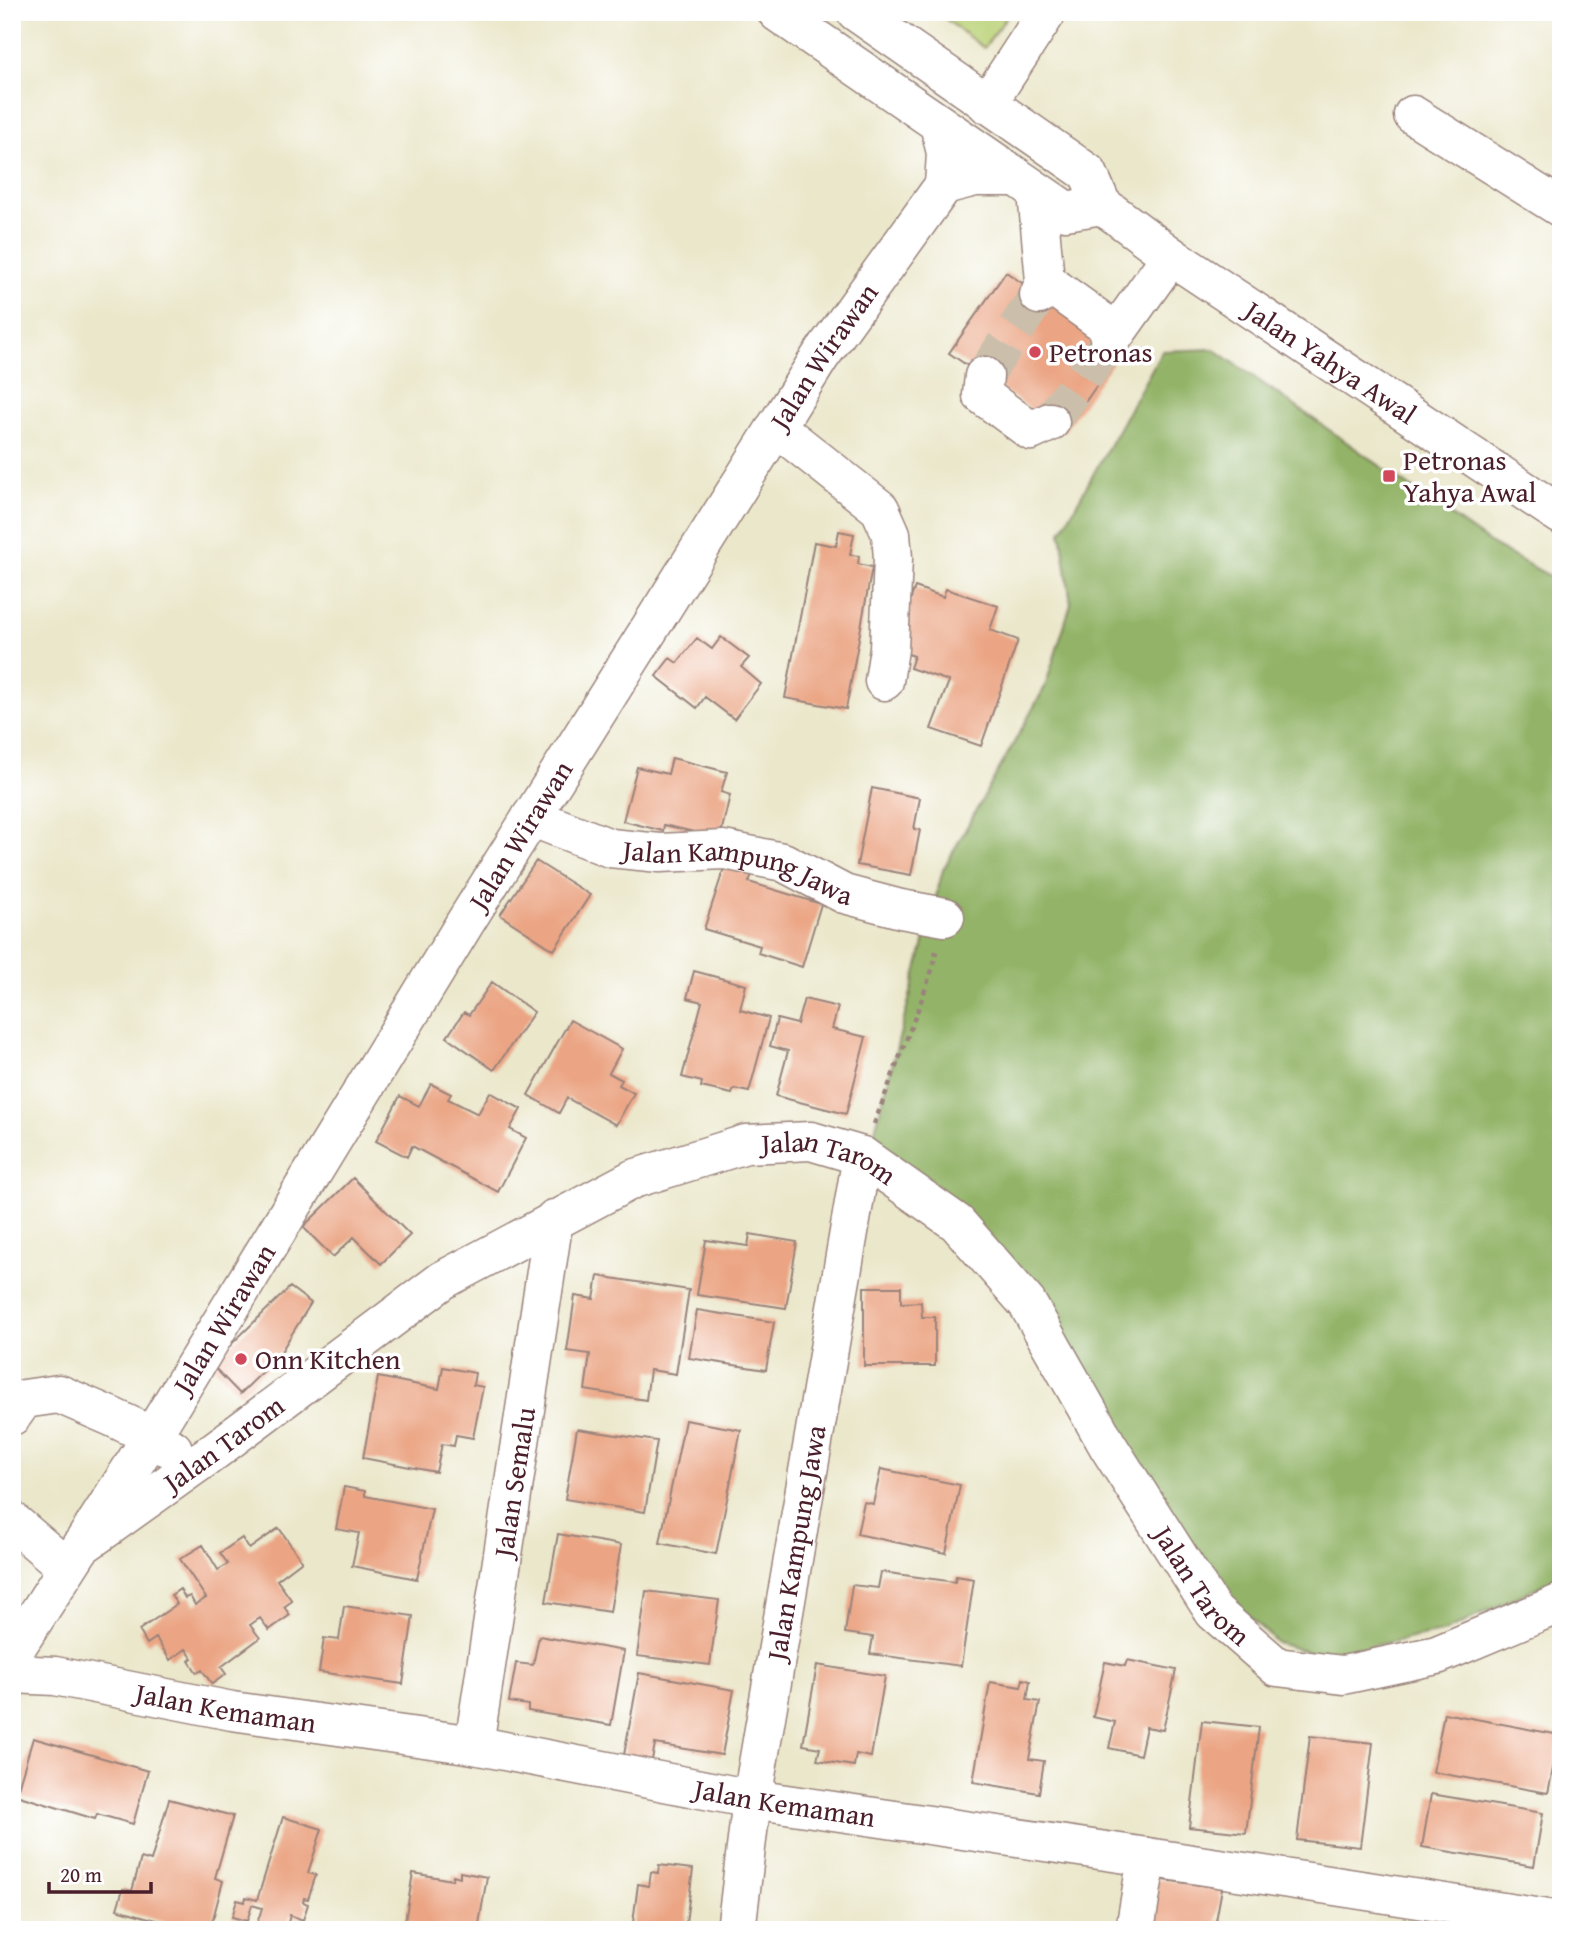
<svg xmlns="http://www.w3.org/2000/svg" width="1573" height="1942" viewBox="0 0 1573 1942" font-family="'Gentium Book Plus',serif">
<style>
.green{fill:#bad277;stroke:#827851;stroke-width:2}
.forest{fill:#93b468;stroke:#6e6a4a;stroke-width:2}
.building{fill:#eba584}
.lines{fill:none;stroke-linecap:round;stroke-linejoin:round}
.minor-tunnel{stroke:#cbbfab;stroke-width:38;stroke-dasharray:38 19;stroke-linecap:butt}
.minor-casing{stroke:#9a837b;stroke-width:41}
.major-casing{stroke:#9a837b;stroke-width:41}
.path{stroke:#9a837b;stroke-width:4.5;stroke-dasharray:5 5;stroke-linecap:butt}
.minor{stroke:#fff;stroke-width:38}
.major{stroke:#fff;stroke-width:38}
.poi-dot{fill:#d1495b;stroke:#fff;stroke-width:2.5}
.labels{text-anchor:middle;stroke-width:7;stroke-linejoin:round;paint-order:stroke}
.poi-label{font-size:28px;fill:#4a1f2b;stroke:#fff;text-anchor:start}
.street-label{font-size:28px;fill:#4a1f2b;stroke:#fff}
</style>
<rect width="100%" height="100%" fill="#fff"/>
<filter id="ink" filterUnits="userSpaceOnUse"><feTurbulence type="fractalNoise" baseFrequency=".0143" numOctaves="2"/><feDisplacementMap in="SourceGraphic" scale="14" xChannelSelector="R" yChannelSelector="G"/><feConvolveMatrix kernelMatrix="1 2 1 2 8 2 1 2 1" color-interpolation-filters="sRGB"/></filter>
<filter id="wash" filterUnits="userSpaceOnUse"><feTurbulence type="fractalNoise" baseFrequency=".00686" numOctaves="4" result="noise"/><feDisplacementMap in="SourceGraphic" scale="28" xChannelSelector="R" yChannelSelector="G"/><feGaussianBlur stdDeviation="1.57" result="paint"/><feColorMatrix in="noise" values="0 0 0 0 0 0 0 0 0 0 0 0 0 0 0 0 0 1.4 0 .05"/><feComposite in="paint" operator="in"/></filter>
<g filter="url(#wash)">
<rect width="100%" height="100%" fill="#ebe7cb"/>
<!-- green -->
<path class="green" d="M 936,12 L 1010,12 L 984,48 Z"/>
<!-- forest -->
<path class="forest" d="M 1214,349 L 1494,546 L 1561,582 L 1561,1576 L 1446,1631 L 1322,1656 L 1277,1643 L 1219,1587 L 947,1197 L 873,1138 L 943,870 L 1045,687 L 1071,604 L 1061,532 L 1162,351 Z"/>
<g id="blocks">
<!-- building -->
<path class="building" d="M 1006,272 L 1121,351 L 1064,432 L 949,353 Z
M 839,531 L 854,534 L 850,555 L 859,556 L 858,564 L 872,567 L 846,709 L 785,698 L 814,542 L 836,546 Z
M 915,587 L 943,597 L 946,589 L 998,606 L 990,630 L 1018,640 L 981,746 L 931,729 L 949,681 L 910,668 L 914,656 L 893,649 Z
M 721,637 L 749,658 L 741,667 L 761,684 L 734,719 L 705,697 L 697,708 L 656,676 L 670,658 L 677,663 L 697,638 L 712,649 Z
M 672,758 L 727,772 L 721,792 L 730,795 L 720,838 L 664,825 L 663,831 L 623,821 L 637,767 L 668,774 Z
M 872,788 L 920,798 L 914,829 L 920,830 L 911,875 L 857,865 Z
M 536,861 L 590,895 L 554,950 L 500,915 Z
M 725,865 L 752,874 L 749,882 L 821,904 L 802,967 L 758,953 L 760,946 L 704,929 Z
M 694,971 L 746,985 L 740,1010 L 769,1018 L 749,1092 L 734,1089 L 732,1094 L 701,1087 L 702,1082 L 682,1077 L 702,1002 L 687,998 Z
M 492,982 L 534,1012 L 494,1070 L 447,1037 L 464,1012 L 469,1015 Z
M 804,999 L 838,1007 L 832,1029 L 866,1037 L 846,1114 L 776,1096 L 788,1051 L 770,1046 L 777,1019 L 797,1024 Z
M 570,1020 L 622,1049 L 609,1073 L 622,1080 L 619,1085 L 634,1093 L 616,1125 L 567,1098 L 559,1113 L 528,1095 Z
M 431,1084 L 451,1094 L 448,1099 L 478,1114 L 490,1092 L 521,1109 L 510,1129 L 526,1138 L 498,1192 L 412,1146 L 407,1157 L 376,1141 L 400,1096 L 419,1106 Z
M 353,1178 L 410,1235 L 381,1264 L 354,1237 L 333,1257 L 303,1227 Z
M 750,1234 L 797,1242 L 786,1308 L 697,1295 L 706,1240 L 748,1246 Z
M 598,1276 L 689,1290 L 676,1374 L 650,1370 L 646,1400 L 585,1390 L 590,1354 L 567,1351 L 575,1296 L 594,1299 Z
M 290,1287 L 311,1303 L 277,1358 L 240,1394 L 211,1364 Z
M 864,1287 L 901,1287 L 901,1303 L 921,1302 L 922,1317 L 935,1317 L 935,1366 L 864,1366 Z
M 697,1310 L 774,1322 L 766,1370 L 689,1358 Z
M 443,1367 L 475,1373 L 473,1385 L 483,1387 L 473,1438 L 456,1435 L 454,1446 L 442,1444 L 436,1472 L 363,1458 L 378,1377 L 439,1389 Z
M 685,1420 L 741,1430 L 716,1554 L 660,1543 Z
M 577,1429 L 657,1441 L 645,1512 L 565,1499 Z
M 881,1469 L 960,1485 L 946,1553 L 857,1534 L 864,1502 L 873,1504 Z
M 344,1487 L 365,1491 L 365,1496 L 432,1509 L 417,1579 L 352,1566 L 359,1533 L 336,1529 Z
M 279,1528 L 302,1561 L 277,1580 L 292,1601 L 284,1607 L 290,1615 L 269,1630 L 260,1618 L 250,1625 L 260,1638 L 221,1667 L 226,1674 L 212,1684 L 202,1670 L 197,1673 L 189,1661 L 192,1658 L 186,1649 L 170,1660 L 156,1638 L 147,1644 L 139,1630 L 177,1604 L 171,1595 L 180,1589 L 185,1598 L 190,1596 L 195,1605 L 206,1598 L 180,1559 L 203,1545 L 218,1570 L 228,1564 L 220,1553 L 242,1538 L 249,1549 Z
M 558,1534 L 621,1545 L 610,1612 L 546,1602 Z
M 881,1572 L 955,1582 L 956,1576 L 974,1579 L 961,1666 L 870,1654 L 873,1637 L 845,1633 L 852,1585 L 878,1588 Z
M 646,1591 L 719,1600 L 710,1665 L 637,1656 Z
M 344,1606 L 413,1616 L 403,1684 L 319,1672 L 324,1638 L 339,1640 Z
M 539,1636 L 624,1651 L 611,1725 L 528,1711 L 528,1705 L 509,1702 L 516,1663 L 533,1665 Z
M 1127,1660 L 1176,1670 L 1163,1730 L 1146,1727 L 1140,1755 L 1109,1748 L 1115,1722 L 1093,1717 L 1105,1662 L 1125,1666 Z
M 817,1665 L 885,1676 L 871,1757 L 856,1754 L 854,1766 L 817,1760 L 820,1748 L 803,1745 Z
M 639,1673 L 734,1690 L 722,1755 L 655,1744 L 652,1760 L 624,1755 Z
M 1023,1679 L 1030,1681 L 1027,1700 L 1040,1702 L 1029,1759 L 1044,1761 L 1039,1793 L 973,1782 L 990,1682 L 1021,1687 Z
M 1444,1713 L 1560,1735 L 1548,1793 L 1433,1772 Z
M 1202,1721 L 1259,1727 L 1246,1833 L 1189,1827 Z
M 1310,1736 L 1373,1743 L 1360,1847 L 1297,1840 Z
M 33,1738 L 148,1771 L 133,1824 L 97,1814 L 95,1819 L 16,1795 Z
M 1431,1794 L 1543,1813 L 1534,1866 L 1422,1847 Z
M 169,1799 L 233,1816 L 215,1878 L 223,1881 L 210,1930 L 192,1930 L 117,1909 L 123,1889 L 132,1891 L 141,1858 L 151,1861 Z
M 283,1817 L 322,1829 L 308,1873 L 316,1875 L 308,1899 L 304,1898 L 303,1902 L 308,1904 L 303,1920 L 290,1915 L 286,1930 L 255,1930 L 262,1908 L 252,1905 L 247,1921 L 232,1917 L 237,1900 L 245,1902 L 246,1897 L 257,1900 Z
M 659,1865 L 693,1869 L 685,1930 L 632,1930 L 638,1884 L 649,1886 L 651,1872 L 658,1873 Z
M 460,1872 L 487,1877 L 478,1930 L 412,1930 L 414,1923 L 405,1921 L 413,1873 L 452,1880 L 453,1875 L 460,1877 Z
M 1149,1878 L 1222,1888 L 1216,1921 L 1244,1925 L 1244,1930 L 1142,1930 Z"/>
</g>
</g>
<g filter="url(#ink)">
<use href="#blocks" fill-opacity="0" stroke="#9a837b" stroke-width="2"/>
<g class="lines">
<!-- minor-tunnel -->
<path class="minor-tunnel" d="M 984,376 L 1039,295
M 1050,422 L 1109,343"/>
<defs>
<g id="minor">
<path d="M 987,104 L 1047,12"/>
<path d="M 1413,115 L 1561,208"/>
<path d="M 944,185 L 975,177 L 1015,177"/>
<path d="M 1037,192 L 1045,281 L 1039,295"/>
<path d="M 1045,281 L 1116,332"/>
<path d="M 1109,343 L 1171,256"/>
<path d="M 984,376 L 982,395 L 1031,431 L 1050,422"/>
<path d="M 776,427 L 880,509 L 891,534 L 893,558 L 889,649 L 884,681"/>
<path id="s1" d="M 531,817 L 610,848 L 660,853 L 724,850 L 783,862 L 844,894 L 901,909 L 945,917"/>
<path d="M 12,1416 L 24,1399 L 59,1394 L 112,1417 L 152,1436 L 162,1445 L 173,1449"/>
<path d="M 12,1521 L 67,1568"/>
<path id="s2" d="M 80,1547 L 209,1455 L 443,1280 L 633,1179 L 746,1144 L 811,1141 L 862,1156 L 957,1223 L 1027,1303 L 1108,1446 L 1214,1612 L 1277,1667 L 1343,1675 L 1437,1655 L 1561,1603"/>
<path id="s3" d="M 12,1654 L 152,1436 L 468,918 L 820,357 L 944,185 L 946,153 L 939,124"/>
<path id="s4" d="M 12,1674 L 55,1676 L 232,1711 L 474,1745 L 752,1799 L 1147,1857 L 1561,1921"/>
<path id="s5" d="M 474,1745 L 554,1219"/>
<path id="s6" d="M 736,1930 L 752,1799 L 862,1156"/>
<path d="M 1135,1930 L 1147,1857"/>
</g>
<g id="major">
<path d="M 777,12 L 1066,211 L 1102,205"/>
<path id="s7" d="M 856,12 L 1088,173 L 1102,205 L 1171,256 L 1561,515"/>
</g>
</defs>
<!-- minor casing -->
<use href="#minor" class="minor-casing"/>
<!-- major casing -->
<use href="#major" class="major-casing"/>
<!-- path -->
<path class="path" d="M 874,1124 L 920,1004 L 933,967 L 936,951"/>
<!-- minor -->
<use href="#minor" class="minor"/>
<!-- major -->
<use href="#major" class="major"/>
</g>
</g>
<!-- markers -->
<g class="poi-dot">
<circle cx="1035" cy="352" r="7"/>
<rect x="1382" y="469" width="14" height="14" rx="3.5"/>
<circle cx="241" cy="1359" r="7"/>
</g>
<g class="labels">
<!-- poi labels -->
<g class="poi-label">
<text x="1049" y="362">Petronas</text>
<text x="1403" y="470">Petronas<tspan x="1403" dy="32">Yahya Awal</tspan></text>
<text x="255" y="1369">Onn Kitchen</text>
</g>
<!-- street labels -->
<g class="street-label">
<text dy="10" stroke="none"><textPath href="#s3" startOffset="1531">Jalan Wirawan</textPath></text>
<text dy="10" stroke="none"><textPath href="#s7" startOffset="595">Jalan Yahya Awal</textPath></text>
<text dy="10" stroke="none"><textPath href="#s3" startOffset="964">Jalan Wirawan</textPath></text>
<text dy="10" stroke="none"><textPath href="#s1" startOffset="217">Jalan Kampung Jawa</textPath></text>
<text dy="10" stroke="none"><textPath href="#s2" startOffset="870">Jalan Tarom</textPath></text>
<text dy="10" stroke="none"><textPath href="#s3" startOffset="397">Jalan Wirawan</textPath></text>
<text dy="10" stroke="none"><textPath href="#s2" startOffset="177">Jalan Tarom</textPath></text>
<text dy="10" stroke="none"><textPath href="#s5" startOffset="266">Jalan Semalu</textPath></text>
<text dy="10" stroke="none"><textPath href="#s6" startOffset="392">Jalan Kampung Jawa</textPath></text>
<text dy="10" stroke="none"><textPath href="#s2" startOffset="1458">Jalan Tarom</textPath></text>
<text dy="10" stroke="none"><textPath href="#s4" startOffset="217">Jalan Kemaman</textPath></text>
<text dy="10" stroke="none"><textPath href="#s4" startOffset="784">Jalan Kemaman</textPath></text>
</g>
</g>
<!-- margin -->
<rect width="1573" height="1942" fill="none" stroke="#fff" stroke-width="42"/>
<!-- scale -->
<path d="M49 1882v10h102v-10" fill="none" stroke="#4a1f2b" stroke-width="3.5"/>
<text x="60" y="1882" font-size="21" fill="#4a1f2b" stroke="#ffffff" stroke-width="5" paint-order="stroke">20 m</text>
</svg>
